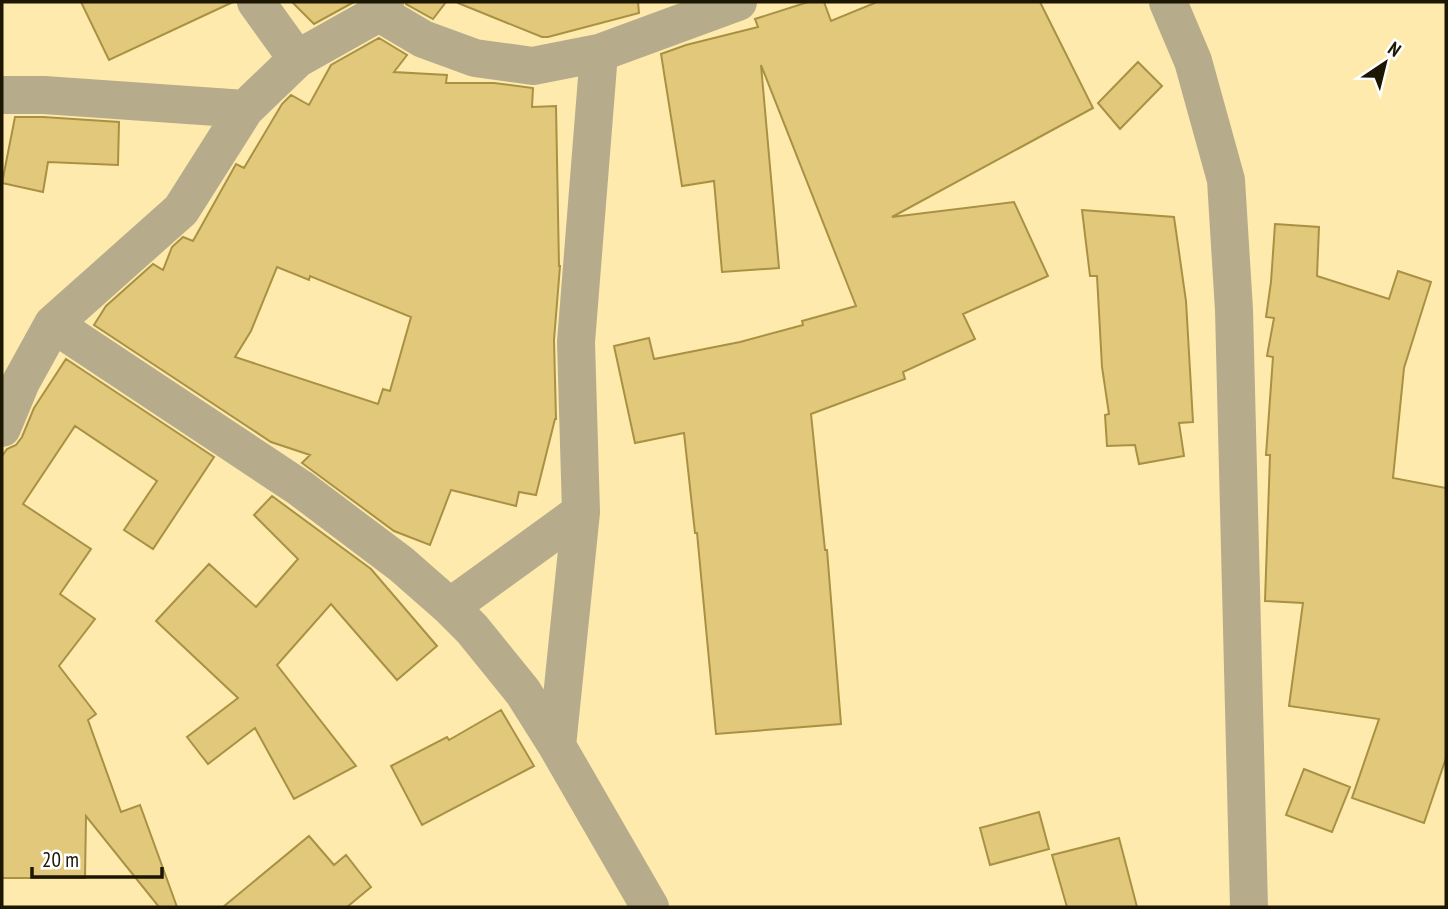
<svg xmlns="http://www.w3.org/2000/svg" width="1448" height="909" viewBox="0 0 1448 909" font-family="'PT Sans Narrow',sans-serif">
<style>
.building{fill:#e1c87b;stroke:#a99144;stroke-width:2;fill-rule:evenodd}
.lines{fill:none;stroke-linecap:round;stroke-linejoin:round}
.street{stroke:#b6ac8c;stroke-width:38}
</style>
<rect width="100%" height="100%" fill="#feeaad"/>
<!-- building -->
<path class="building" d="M 81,2 L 233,2 L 109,60 Z
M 292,2 L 354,2 L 314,24 Z
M 407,2 L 446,2 L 433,19 L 406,4 Z
M 458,2 L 638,2 L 639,13 L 548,37 L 542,37 L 458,3 Z
M 808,2 L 824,2 L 831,21 L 877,2 L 1040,2 L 1093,108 L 892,217 L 1014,202 L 1048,276 L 963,314 L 975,339 L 903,372 L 905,379 L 811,414 L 825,550 L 827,550 L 841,724 L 716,734 L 697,533 L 695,533 L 684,433 L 635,443 L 614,346 L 649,338 L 654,359 L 740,342 L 803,325 L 802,321 L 856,306 L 761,65 L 779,268 L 722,272 L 714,181 L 682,186 L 661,54 L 686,45 L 758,27 L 755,19 Z
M 379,38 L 407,55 L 394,72 L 447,75 L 446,83 L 494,83 L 533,88 L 532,107 L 556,106 L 559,266 L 560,266 L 554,340 L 556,419 L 555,419 L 536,495 L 519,492 L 516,506 L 451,490 L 430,545 L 394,531 L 302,463 L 310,455 L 271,442 L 94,325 L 106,306 L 153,264 L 163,270 L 172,247 L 183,237 L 193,241 L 236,164 L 244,168 L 282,104 L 291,95 L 309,105 L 331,65 ZM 277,267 L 309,280 L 310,276 L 411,317 L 390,391 L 383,389 L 378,404 L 235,357 L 251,331 Z
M 1138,62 L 1162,86 L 1120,129 L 1098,103 Z
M 15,117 L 43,117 L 119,122 L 118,165 L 48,162 L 43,192 L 2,183 Z
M 1082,210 L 1174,217 L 1186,301 L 1193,422 L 1179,423 L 1184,456 L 1139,464 L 1135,445 L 1107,446 L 1105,415 L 1109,414 L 1102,367 L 1097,276 L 1090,276 Z
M 1275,224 L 1319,227 L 1317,276 L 1389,299 L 1398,271 L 1431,282 L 1404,368 L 1393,478 L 1446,488 L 1446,758 L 1424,823 L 1352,798 L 1379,719 L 1289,706 L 1303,603 L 1265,601 L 1270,455 L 1266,455 L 1273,357 L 1267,356 L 1274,318 L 1266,317 L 1271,282 Z
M 66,359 L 214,457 L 153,549 L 124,530 L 157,481 L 75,426 L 23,504 L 91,549 L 60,594 L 95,619 L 59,666 L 96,714 L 88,720 L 121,812 L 140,805 L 177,907 L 159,907 L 86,816 L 85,878 L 2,878 L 2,456 L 7,449 L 16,445 L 22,437 L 34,408 Z
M 272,496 L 371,569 L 437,646 L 397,680 L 331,604 L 277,665 L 356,766 L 294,799 L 255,728 L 208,764 L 187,737 L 238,698 L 156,621 L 209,564 L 256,607 L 298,559 L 254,515 Z
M 501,710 L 534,766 L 422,825 L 391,766 L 447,737 L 449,740 Z
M 1304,769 L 1350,787 L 1332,832 L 1286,815 Z
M 1039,812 L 1049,849 L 990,865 L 980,828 Z
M 309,836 L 334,865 L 346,855 L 371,887 L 347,907 L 223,907 Z
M 1119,838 L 1137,907 L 1067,907 L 1052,855 Z"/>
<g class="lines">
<!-- street -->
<path class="street" d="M 256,2 L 297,59
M 1168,2 L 1193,61 L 1226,180 L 1234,310 L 1249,907
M 379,13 L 423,39 L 475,58 L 533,66 L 599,53 L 738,2
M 2,95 L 44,95 L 245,109
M 53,324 L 300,488 L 401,564 L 450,607 L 472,629 L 523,692 L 557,746 L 650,907
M 2,428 L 21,382 L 53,324 L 181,210 L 245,109 L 297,59 L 379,13 L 385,2
M 450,607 L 581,512
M 557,746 L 581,512 L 576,342 L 599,53"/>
</g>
<!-- border -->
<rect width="1448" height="909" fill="none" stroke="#1d1601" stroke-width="7"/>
<!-- north arrow -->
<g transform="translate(1385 63) rotate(35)" stroke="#ffffff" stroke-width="5" paint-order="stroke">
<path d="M0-5L12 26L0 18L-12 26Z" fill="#1d1601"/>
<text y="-10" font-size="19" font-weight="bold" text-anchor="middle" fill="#1d1601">N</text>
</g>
<!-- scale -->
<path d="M32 867v10h130v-10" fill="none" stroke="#1d1601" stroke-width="3.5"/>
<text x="42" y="867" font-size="21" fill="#1d1601" stroke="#ffffff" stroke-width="5" paint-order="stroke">20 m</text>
</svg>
